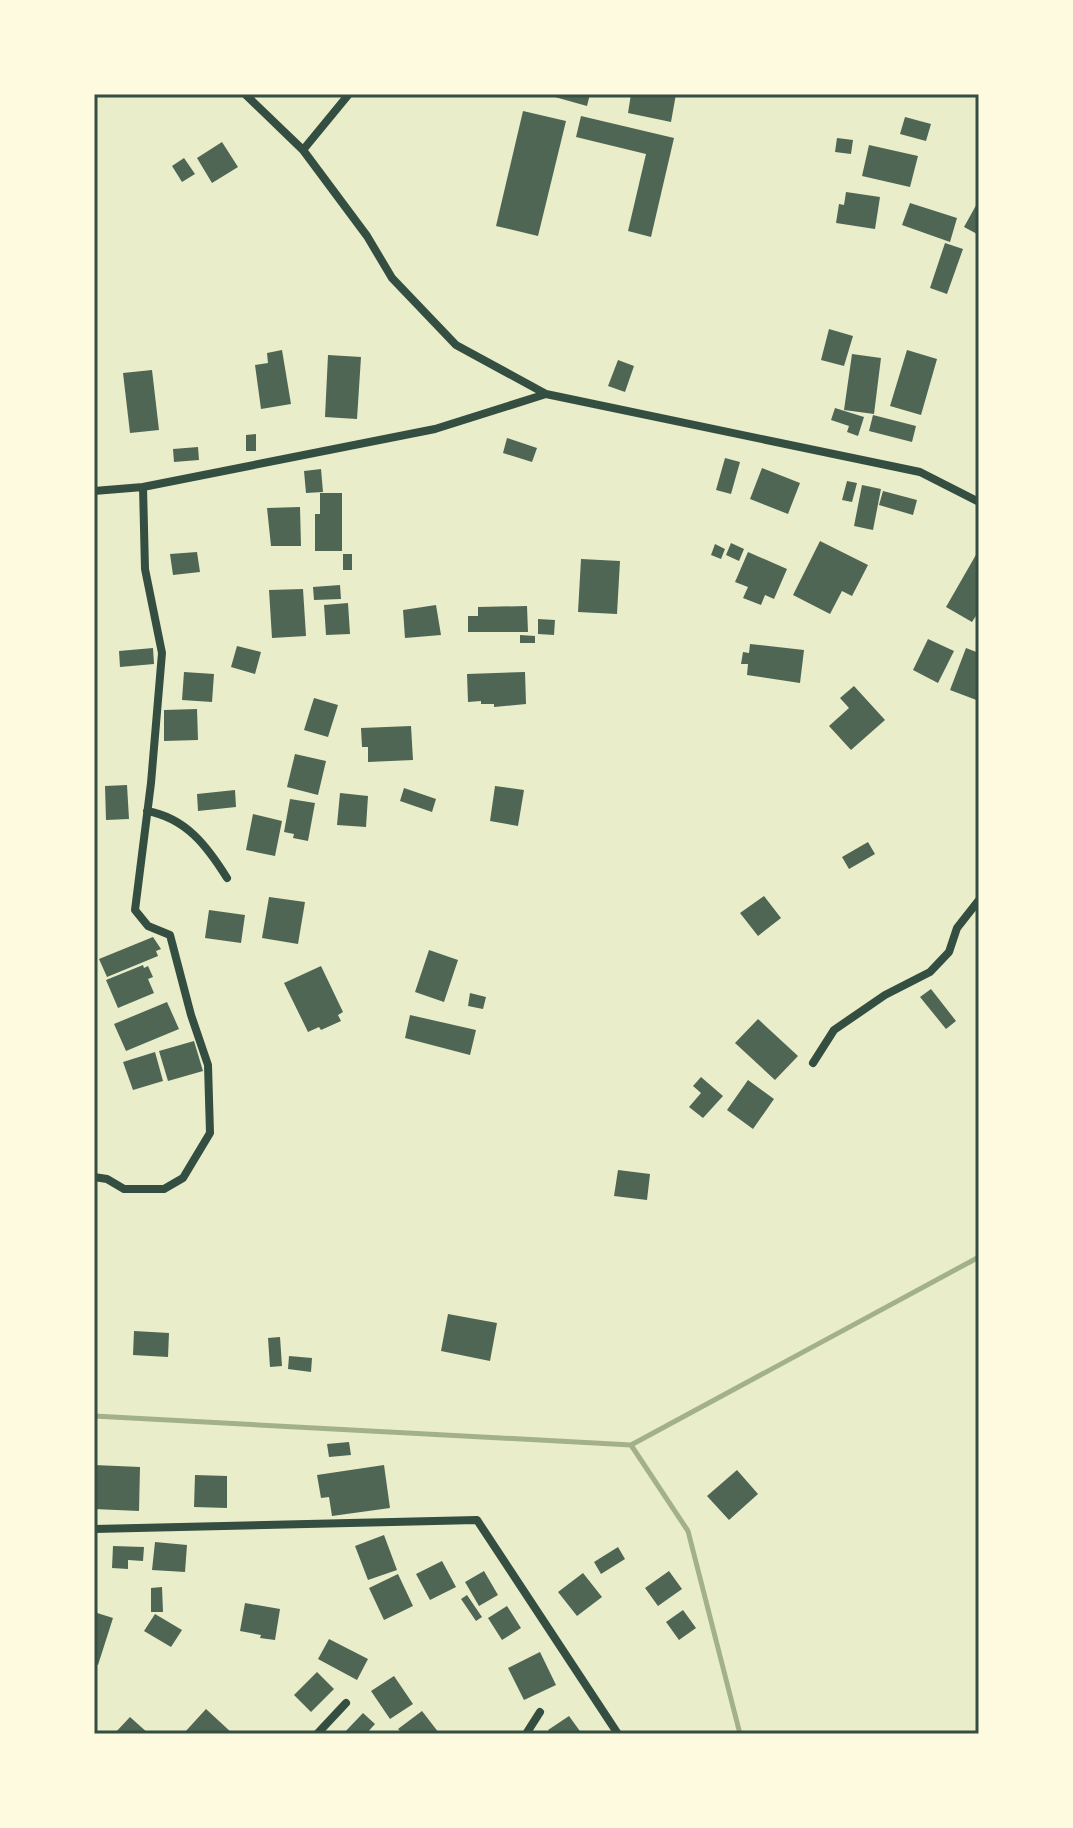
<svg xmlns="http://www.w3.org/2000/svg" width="1073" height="1828" viewBox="0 0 1073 1828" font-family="Roboto,sans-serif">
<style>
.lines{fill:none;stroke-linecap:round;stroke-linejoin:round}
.stream{stroke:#a3b18a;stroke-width:5}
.building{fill:#4f6655}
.minor{stroke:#344e41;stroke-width:8}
.neatline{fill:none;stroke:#344e41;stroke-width:3}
</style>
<rect width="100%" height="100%" fill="#e9edc9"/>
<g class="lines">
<!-- stream -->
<path class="stream" d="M 94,1416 L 631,1445 L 979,1257
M 631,1445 L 688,1531 L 740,1734"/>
</g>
<!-- building -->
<path class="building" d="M 544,94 L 590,94 L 587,106 Z
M 631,94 L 676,94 L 671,122 L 628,113 Z
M 523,111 L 566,121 L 538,236 L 496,226 Z
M 581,116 L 674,138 L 651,237 L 628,231 L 646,154 L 576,137 Z
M 905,117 L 931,124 L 926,141 L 900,134 Z
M 837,138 L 853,140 L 851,154 L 835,152 Z
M 222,142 L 238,167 L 212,183 L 197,158 Z
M 869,145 L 918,156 L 910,187 L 862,176 Z
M 184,158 L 195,174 L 182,182 L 172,166 Z
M 846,192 L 880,197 L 875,229 L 836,223 L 839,204 L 844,205 Z
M 979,200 L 979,235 L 964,227 Z
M 910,203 L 957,218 L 950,242 L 902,225 Z
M 945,243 L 963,249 L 947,294 L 930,288 Z
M 829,329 L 853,336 L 844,366 L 821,360 Z
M 282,350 L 291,404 L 261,409 L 255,365 L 268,363 L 267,353 Z
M 907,350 L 937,359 L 921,415 L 890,406 Z
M 852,354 L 881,358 L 874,414 L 844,410 Z
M 328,355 L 361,357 L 357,419 L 325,417 Z
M 618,360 L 634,366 L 625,392 L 608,386 Z
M 152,370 L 159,430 L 130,433 L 123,373 Z
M 835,408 L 864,417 L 858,436 L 847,432 L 849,426 L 831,420 Z
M 873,415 L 916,426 L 912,442 L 869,431 Z
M 256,434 L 256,451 L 246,451 L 246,435 Z
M 507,438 L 537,448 L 532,462 L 503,453 Z
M 198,447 L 199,460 L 174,462 L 173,449 Z
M 725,458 L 740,462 L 731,494 L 716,490 Z
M 762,468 L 800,483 L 788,514 L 750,499 Z
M 321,469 L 323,492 L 306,493 L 304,471 Z
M 847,481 L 857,483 L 852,502 L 842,500 Z
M 862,485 L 881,489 L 873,530 L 854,526 Z
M 883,491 L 917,500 L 913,515 L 879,505 Z
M 320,493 L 342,493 L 342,551 L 315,551 L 315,514 L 320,514 Z
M 300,507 L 301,546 L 271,546 L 267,508 Z
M 820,541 L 868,565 L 852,596 L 842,591 L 830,614 L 793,595 Z
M 731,543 L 744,549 L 739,561 L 726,555 Z
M 715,544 L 725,549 L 721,559 L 711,555 Z
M 197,552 L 200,572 L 173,575 L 170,554 Z
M 748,552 L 787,569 L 774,599 L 765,595 L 761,605 L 743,598 L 748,587 L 735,582 Z
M 977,553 L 979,554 L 979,611 L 972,622 L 946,607 Z
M 343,554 L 352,554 L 352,570 L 343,570 Z
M 581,559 L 620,561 L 617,614 L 578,612 Z
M 340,585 L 341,599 L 314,600 L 313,587 Z
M 303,589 L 306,636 L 272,638 L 269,590 Z
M 348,603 L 350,634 L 326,635 L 324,605 Z
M 436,605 L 441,635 L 405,638 L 403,610 Z
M 527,606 L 528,632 L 468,632 L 468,616 L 478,616 L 478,607 Z
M 538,619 L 555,620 L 554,635 L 538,634 Z
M 520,635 L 535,636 L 535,643 L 520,643 Z
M 928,639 L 954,651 L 938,683 L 913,670 Z
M 750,644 L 804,650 L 800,683 L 747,675 L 748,664 L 741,664 L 743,652 L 749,653 Z
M 237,646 L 261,652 L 255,674 L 231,667 Z
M 153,648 L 154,664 L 120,667 L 119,651 Z
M 966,648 L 979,653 L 979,701 L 950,690 Z
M 184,672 L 214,674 L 212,702 L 182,700 Z
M 525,672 L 526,704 L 494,707 L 494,704 L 481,704 L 481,701 L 468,702 L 467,674 Z
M 854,686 L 885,720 L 851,750 L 829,726 L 849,708 L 840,698 Z
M 314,698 L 338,705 L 328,737 L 304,730 Z
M 197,709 L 198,740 L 164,741 L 164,710 Z
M 411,726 L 413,760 L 368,762 L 368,747 L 362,747 L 361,728 Z
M 295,754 L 326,761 L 318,795 L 287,787 Z
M 127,785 L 129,819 L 106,820 L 105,786 Z
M 495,786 L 524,790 L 518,826 L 490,821 Z
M 404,788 L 436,799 L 432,812 L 400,801 Z
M 235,790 L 236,807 L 198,811 L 197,794 Z
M 340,793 L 368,796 L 366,827 L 337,825 Z
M 290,799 L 315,803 L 308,841 L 293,838 L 294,834 L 284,832 Z
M 253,814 L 282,821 L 275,856 L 246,850 Z
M 868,842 L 875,854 L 849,869 L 842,857 Z
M 764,896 L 781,918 L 758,936 L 740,913 Z
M 269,897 L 305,902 L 298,944 L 262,938 Z
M 209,910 L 245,915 L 241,943 L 205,938 Z
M 153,937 L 161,949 L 156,951 L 158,956 L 107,977 L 99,959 Z
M 429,950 L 458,960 L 444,1002 L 415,992 Z
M 143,965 L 144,968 L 148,966 L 153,977 L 148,979 L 154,993 L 118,1008 L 106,980 Z
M 321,966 L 343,1012 L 338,1015 L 341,1021 L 321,1030 L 319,1027 L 308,1032 L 284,983 Z
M 931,989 L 956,1021 L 946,1029 L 920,997 Z
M 470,993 L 486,997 L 483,1009 L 468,1006 Z
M 167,1002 L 179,1029 L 126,1051 L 114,1024 Z
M 410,1015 L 476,1030 L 470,1055 L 405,1038 Z
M 758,1019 L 798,1056 L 775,1080 L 735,1043 Z
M 194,1041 L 203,1071 L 168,1081 L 159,1051 Z
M 155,1052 L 163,1081 L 133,1090 L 123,1062 Z
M 701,1077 L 723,1096 L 703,1118 L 689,1107 L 701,1093 L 693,1086 Z
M 748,1080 L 774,1099 L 753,1129 L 727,1110 Z
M 618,1170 L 650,1174 L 647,1200 L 614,1196 Z
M 448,1314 L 497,1323 L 490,1361 L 441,1351 Z
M 134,1331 L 169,1333 L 168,1357 L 133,1355 Z
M 280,1337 L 282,1366 L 270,1367 L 268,1338 Z
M 289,1356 L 312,1358 L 311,1372 L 288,1369 Z
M 349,1442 L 351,1455 L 329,1457 L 327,1444 Z
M 94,1465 L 140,1467 L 139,1511 L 94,1509 Z
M 384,1465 L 390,1508 L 332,1516 L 329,1497 L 321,1498 L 317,1475 Z
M 737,1470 L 758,1494 L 729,1520 L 707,1496 Z
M 195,1475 L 227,1476 L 227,1508 L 194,1507 Z
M 384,1535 L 397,1570 L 368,1580 L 355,1546 Z
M 155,1542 L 187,1545 L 185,1572 L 152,1570 Z
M 113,1546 L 144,1547 L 143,1561 L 128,1560 L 128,1569 L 112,1568 Z
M 618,1547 L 625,1559 L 601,1574 L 594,1562 Z
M 442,1561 L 456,1587 L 430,1600 L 416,1574 Z
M 484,1571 L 498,1595 L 479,1606 L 465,1582 Z
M 669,1571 L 682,1589 L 658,1606 L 645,1588 Z
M 583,1573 L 602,1597 L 577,1616 L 558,1592 Z
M 398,1574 L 413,1606 L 384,1620 L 369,1588 Z
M 162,1587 L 163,1612 L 151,1612 L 151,1588 Z
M 467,1595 L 482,1617 L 476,1621 L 461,1599 Z
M 245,1603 L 280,1609 L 275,1640 L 260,1638 L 261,1635 L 240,1631 Z
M 507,1606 L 521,1628 L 502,1640 L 488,1618 Z
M 683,1610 L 696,1628 L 679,1640 L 666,1622 Z
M 94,1612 L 113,1618 L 98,1665 L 94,1664 Z
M 155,1614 L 182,1630 L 171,1647 L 144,1631 Z
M 329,1639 L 368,1659 L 357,1680 L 318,1659 Z
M 540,1652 L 556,1685 L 524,1700 L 508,1668 Z
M 317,1672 L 334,1689 L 311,1712 L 294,1695 Z
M 394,1676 L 413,1704 L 390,1719 L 371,1691 Z
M 206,1709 L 233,1734 L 185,1732 Z
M 422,1711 L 439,1733 L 403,1734 L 398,1729 Z
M 363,1713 L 375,1724 L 366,1734 L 343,1734 Z
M 569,1716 L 582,1734 L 551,1734 L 548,1730 Z
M 130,1717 L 149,1734 L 114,1734 Z"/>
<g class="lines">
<!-- minor -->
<path class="minor" d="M 245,94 L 303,150 L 367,236 L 392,278 L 456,345 L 546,394
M 303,150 L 349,94
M 94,491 L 143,487 L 435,429 L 546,394 L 920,472 L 979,502
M 147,811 C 186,818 207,846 227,878
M 813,1063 L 834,1030 L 885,995 L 930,972 L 949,952 L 957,928 L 979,900
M 94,1177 L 107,1179 L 124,1189 L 164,1189 L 183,1178 L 210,1133 L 208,1065 L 191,1015 L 170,935 L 148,926 L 135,910 L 151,783 L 162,653 L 145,569 L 143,487
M 94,1529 L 477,1520 L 618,1734
M 317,1734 L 346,1703
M 526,1734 L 540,1712"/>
</g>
<!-- border -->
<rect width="1073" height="1828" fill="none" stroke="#fefae0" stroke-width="192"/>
<rect x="96" y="96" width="881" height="1636" class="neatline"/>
</svg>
